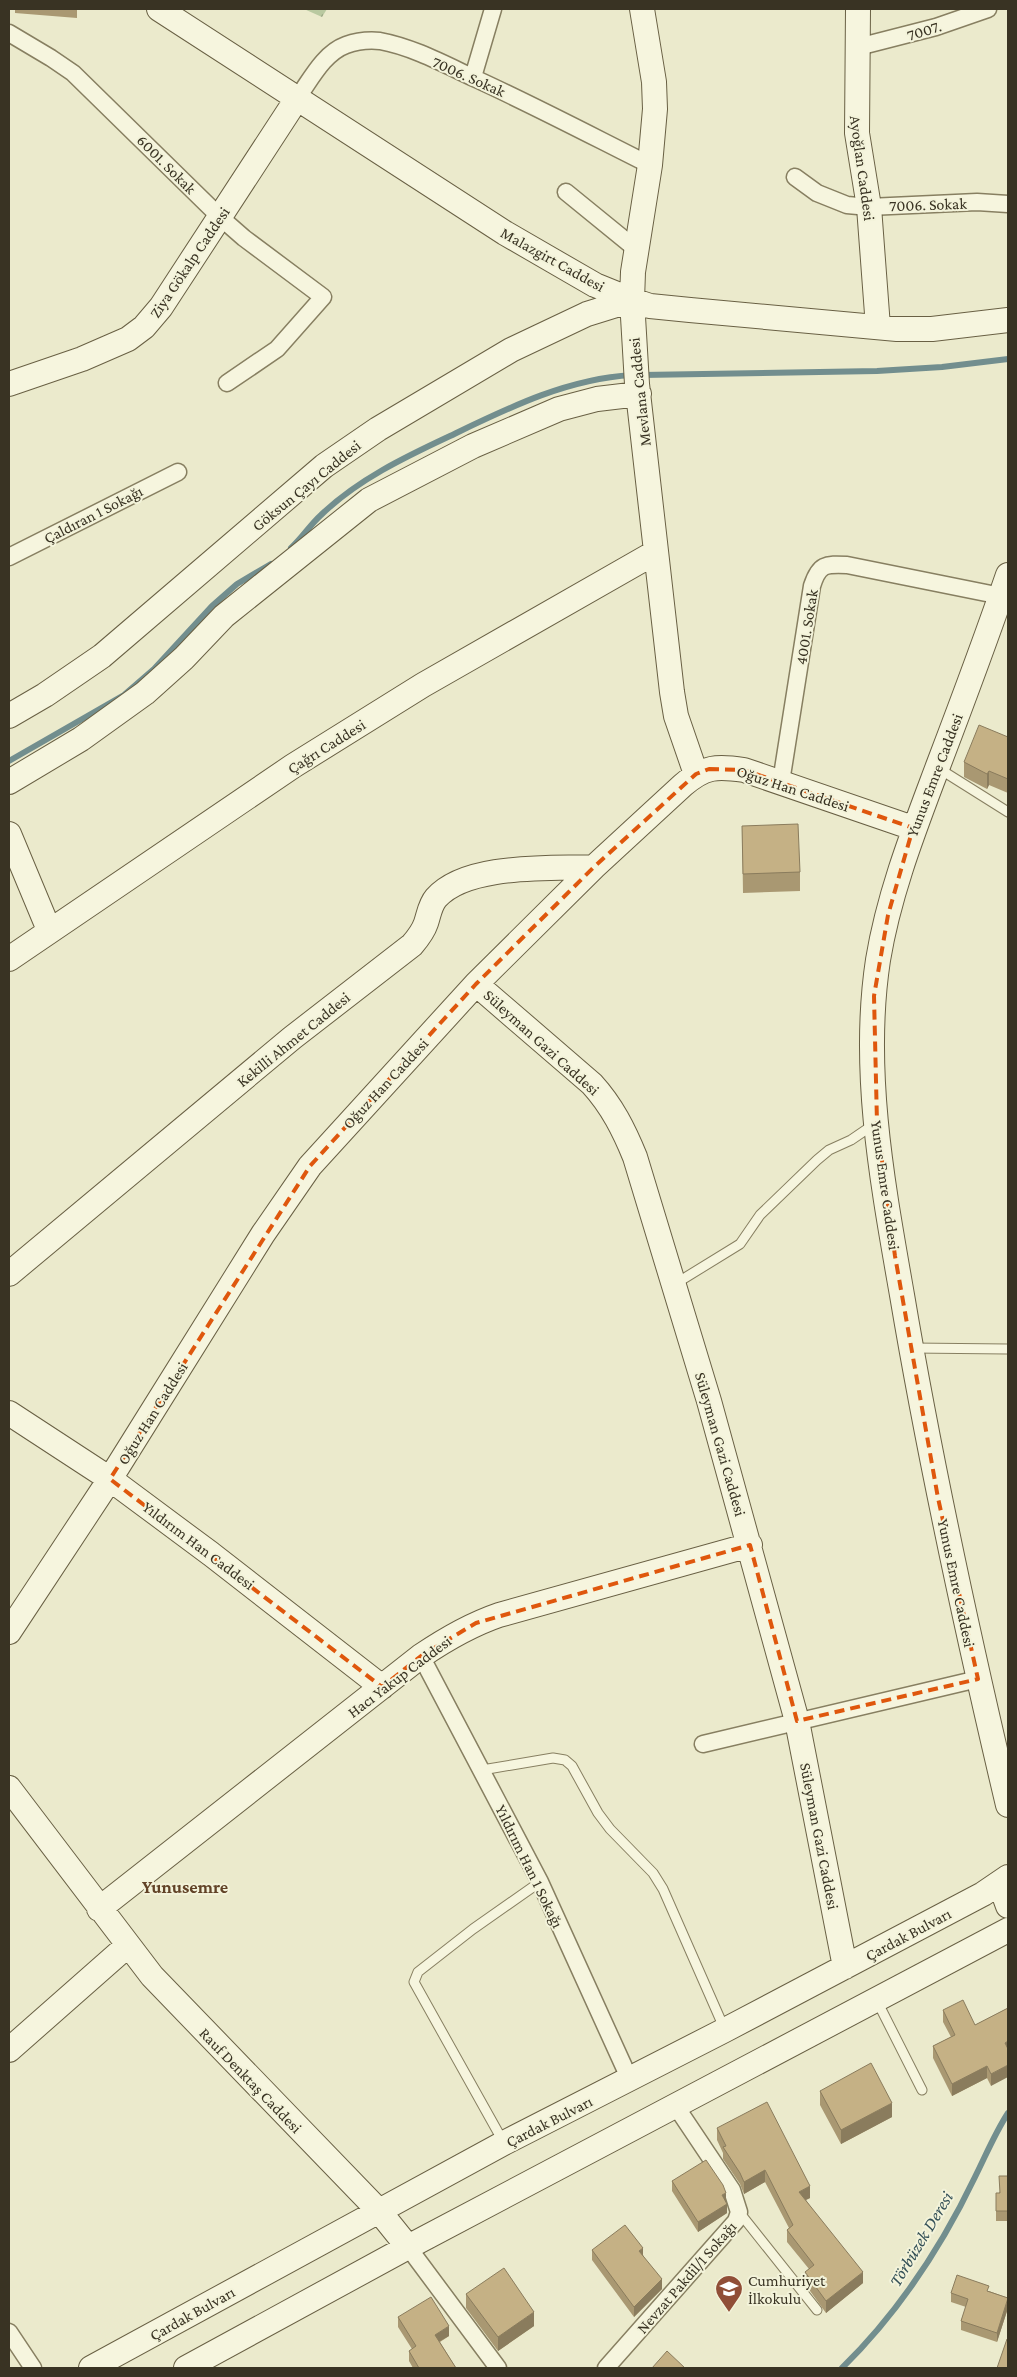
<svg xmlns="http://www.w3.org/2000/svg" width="1017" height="2377" viewBox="0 0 1017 2377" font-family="'Crimson Pro',serif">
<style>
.forest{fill:url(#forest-firs)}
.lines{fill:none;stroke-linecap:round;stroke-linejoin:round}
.stream{stroke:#728e8e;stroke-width:6}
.lane-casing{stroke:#877f61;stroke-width:11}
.street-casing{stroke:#877f61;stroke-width:19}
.secondary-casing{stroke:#696044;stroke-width:26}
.lane{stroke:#f6f5de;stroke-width:9}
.street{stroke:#f6f5de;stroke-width:16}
.secondary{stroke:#f6f5de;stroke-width:24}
.wall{fill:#a99872}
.shaded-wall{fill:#8a7c5d}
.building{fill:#c5b185;stroke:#8a7c5d}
.marked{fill:none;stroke:#df570d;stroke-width:4;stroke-dasharray:10 6;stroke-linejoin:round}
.labels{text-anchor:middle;stroke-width:4;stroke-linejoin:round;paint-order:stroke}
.street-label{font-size:16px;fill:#393323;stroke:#f3f3da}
.poi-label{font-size:16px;fill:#393323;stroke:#f3f3da;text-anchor:start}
.neighbourhood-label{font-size:18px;font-weight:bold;fill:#614226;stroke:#f3f3da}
.water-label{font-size:18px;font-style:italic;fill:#345057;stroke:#f3f3da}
</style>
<defs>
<pattern id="forest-firs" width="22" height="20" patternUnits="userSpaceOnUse" patternTransform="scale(1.25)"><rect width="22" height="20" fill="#b9c9a0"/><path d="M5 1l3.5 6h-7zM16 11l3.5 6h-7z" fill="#97a482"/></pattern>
</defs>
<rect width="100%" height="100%" fill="#ebeacc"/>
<!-- forest -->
<path class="forest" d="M 304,9 L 327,9 L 322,17 Z"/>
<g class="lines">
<!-- stream -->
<path class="stream" d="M 642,375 L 877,371 L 942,367 L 1008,359
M 291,548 C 302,538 310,525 321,515 C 357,480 405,457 450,436 C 508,408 566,379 632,375
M 9,761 L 124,695 L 154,669 L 212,606 L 237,584 L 271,564
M 842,2368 C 898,2313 941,2248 975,2177 C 986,2155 995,2133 1008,2113"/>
<defs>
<path id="lane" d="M 938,768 L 1008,812
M 675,1284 L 740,1244 L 760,1215 L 817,1160 L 829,1150 L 851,1140 L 873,1125
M 912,1348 L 1007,1349
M 482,1770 L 553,1758 L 565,1760 L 572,1766 L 598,1813 L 610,1829 L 653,1873 L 663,1889 L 725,2030
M 877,2001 L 922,2090
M 504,2143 L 414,1982 L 418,1972 L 473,1929 L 540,1882
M 739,2212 L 817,2310"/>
<path id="street" d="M 9,33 L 51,58 L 73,73 L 220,217 L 244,238 L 323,297 L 277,349 L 227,383
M 858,47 L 936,27 L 988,9
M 473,77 L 493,9
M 298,97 C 311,79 324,53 346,45 C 357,41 369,40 380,41 C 413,47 446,65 476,79 C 535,106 592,136 650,165
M 795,177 L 817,193 L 847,205 L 869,207 L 977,202 L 1008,204
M 566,192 L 636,249
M 9,557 L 178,472
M 781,782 L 812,586 C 819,564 825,564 847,565 L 1001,596
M 421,1656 L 540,1882 L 630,2080
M 703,1744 L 978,1679
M 408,2247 L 498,2368
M 9,2332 L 33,2368
M 606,2368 L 736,2221 L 739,2212 L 732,2190 L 675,2105"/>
<path id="secondary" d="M 159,9 L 505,233 L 595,285 L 632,300 L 650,306 L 690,310 L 897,329 L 932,329 L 1008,320
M 642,9 L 654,82 L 655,109 L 650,165 L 633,272 L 632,300 L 637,384 L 672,692 L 676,716 L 696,774
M 858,9 L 857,133 L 869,207 L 878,327
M 9,384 L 82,359 L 128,339 L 144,327 L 161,307 L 298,97
M 1008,575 C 986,639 962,703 938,766 C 914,830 889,893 878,960 C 861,1071 883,1186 902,1295 C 931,1467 968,1636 1008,1805
M 9,716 L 45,695 L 102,656 L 324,466 L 378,429 L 511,350 L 587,314 L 632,300
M 9,782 L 81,739 L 145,693 L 184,658 L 224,616 L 369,500 L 473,446 L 559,409 L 597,399 L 639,394
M 9,834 L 49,930
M 9,959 L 293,766 L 423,685 L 656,552
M 476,984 L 592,1084 C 612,1106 624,1130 635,1157 L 709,1401 L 797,1721 L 845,1967
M 9,1274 L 292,1038 L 412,945 C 418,938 423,932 426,923 C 429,914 430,905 436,898 C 467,863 551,869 594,867
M 9,1413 L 110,1479 L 211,1554 L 382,1687
M 9,1632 L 110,1479 L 263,1234 L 310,1166 L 476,984 L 594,867 L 683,785 C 705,766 717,766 744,770 L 913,828
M 9,1788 L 152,1976 L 379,2211 L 408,2247
M 1008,1879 L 1004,1895 L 1008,1906
M 99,1909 L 421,1656 C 446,1639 470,1625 499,1615 L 750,1545
M 9,2050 L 127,1946
M 91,2368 L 504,2143 L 725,2030 L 983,1894 L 1008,1877
M 186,2368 L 408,2247 L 1008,1930"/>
</defs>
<!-- lane casing -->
<use href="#lane" class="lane-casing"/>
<!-- street casing -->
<use href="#street" class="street-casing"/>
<!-- secondary casing -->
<use href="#secondary" class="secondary-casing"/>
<!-- lane -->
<use href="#lane" class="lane"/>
<!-- street -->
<use href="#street" class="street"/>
<!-- secondary -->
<use href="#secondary" class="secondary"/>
</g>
<!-- wall -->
<path class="wall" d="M 15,9 L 77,9 L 77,18 L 15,13 Z
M 1008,737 L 1008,793 L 989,785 L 987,789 L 964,777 L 964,762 Z
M 742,826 L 800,872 L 800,891 L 743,893 Z
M 1008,2008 L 991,2086 L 987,2078 L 952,2096 L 933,2058 L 933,2046 L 951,2037 L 943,2022 L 943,2010 L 975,2025 Z
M 820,2091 L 892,2117 L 841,2144 L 820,2105 Z
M 717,2128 L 810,2198 L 806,2200 L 863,2283 L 826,2313 L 805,2284 L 805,2272 L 809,2269 L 787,2242 L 787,2230 L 789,2228 L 765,2182 L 744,2194 L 740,2184 L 723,2159 L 723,2153 L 717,2140 Z
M 1008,2176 L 1008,2221 L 996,2221 L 996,2193 L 999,2193 Z
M 672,2181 L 726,2201 L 727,2213 L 698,2232 L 672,2191 Z
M 592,2250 L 643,2255 L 662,2289 L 634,2317 L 592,2260 Z
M 989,2291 L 1008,2298 L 1008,2308 L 997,2342 L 961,2330 L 961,2321 L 966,2307 L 951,2302 L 951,2293 Z
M 466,2294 L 534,2326 L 498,2351 L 466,2308 Z
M 398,2317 L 449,2336 L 440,2342 L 456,2368 L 413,2368 L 409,2361 L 409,2351 L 412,2349 L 398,2327 Z"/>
<!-- shaded-wall -->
<path class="shaded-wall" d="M 989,771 L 989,785 L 987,789 L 987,774 Z
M 1008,2041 L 1008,2053 L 1005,2043 Z
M 1008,2065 L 1008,2077 L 991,2086 L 991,2074 Z
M 987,2066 L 987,2078 L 952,2096 L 952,2084 Z
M 892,2103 L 892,2117 L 841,2144 L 841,2130 Z
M 765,2170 L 765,2182 L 744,2194 L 744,2182 Z
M 810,2186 L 810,2198 L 799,2203 L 799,2192 Z
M 726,2193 L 726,2203 L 722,2195 Z
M 727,2204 L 727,2213 L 698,2232 L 698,2222 Z
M 643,2248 L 643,2258 L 639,2251 Z
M 863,2272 L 863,2283 L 826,2313 L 826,2301 Z
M 662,2279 L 662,2289 L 634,2317 L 634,2307 Z
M 1008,2299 L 1008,2308 L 997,2342 L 997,2333 Z
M 534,2312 L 534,2326 L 498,2351 L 498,2337 Z
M 449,2326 L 449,2336 L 435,2344 L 435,2335 Z"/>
<!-- building -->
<path class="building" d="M 979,725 L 1008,737 L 1008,779 L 989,771 L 987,774 L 964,762 Z
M 798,824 L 800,872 L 743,874 L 742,826 Z
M 963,2000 L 975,2025 L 1008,2008 L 1008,2041 L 1005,2043 L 1008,2049 L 1008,2065 L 991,2074 L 987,2066 L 952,2084 L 933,2046 L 955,2035 L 943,2010 Z
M 871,2063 L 892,2103 L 841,2130 L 820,2091 Z
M 767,2102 L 810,2186 L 799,2192 L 863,2272 L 826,2301 L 805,2272 L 814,2265 L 787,2230 L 793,2225 L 765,2170 L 744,2182 L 740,2173 L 723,2147 L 726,2146 L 717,2128 Z
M 706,2160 L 723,2185 L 726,2193 L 722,2195 L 727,2204 L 698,2222 L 672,2181 Z
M 999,2176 L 1008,2176 L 1008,2211 L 996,2211 L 996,2193 L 1000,2193 Z
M 625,2225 L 643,2248 L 639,2251 L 662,2279 L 634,2307 L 592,2250 Z
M 504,2268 L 534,2312 L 498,2337 L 466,2294 Z
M 957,2275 L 989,2286 L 987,2291 L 1008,2298 L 997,2333 L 961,2321 L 968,2299 L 951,2293 Z
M 431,2297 L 449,2326 L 435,2335 L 456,2368 L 419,2368 L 409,2351 L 416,2346 L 398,2317 Z
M 1007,2339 L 1008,2339 L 1008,2368 L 997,2368 Z
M 667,2351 L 685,2368 L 652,2368 Z"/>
<!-- marked area -->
<path class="marked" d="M 709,769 L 744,770 L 913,828 L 888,915 L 874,996 L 877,1123 L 895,1256 L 938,1498 L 978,1679 L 797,1721 L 750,1545 L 476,1623 L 421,1656 L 382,1687 L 110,1479 L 310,1166 L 476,984 L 594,867 L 696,774 Z"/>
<!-- icons -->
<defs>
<symbol id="school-pin" viewBox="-11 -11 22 30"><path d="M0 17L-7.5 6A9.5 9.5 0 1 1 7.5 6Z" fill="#904e37" stroke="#f3f3da"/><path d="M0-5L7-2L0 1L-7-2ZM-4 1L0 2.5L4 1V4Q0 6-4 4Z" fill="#fff"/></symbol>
</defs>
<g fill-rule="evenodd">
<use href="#school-pin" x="713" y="2273" width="32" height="43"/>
</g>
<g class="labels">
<!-- street labels -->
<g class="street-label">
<text transform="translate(924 30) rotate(-17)" y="6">7007.</text>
<text transform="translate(469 76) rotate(24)" y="6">7006. Sokak</text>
<text transform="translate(167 164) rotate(45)" y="6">6001. Sokak</text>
<text transform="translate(863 168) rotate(82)" y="6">Ayoğlan Caddesi</text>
<text transform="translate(928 204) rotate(-2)" y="6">7006. Sokak</text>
<text transform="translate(553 259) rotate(29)" y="6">Malazgirt Caddesi</text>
<text transform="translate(189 262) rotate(-56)" y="6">Ziya Gökalp Caddesi</text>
<text transform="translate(639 392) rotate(-96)" y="6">Mevlana Caddesi</text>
<text transform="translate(306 485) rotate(-39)" y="6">Göksun Çayı Caddesi</text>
<text transform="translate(93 514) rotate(-27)" y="6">Çaldıran 1 Sokağı</text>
<text transform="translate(806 627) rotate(-81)" y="6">4001. Sokak</text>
<text transform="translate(326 746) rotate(-32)" y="6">Çağrı Caddesi</text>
<text transform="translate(934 775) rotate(-69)" y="6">Yunus Emre Caddesi</text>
<text transform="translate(793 788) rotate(18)" y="6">Oğuz Han Caddesi</text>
<text transform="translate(293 1039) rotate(-39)" y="6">Kekilli Ahmet Caddesi</text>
<text transform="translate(542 1042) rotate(42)" y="6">Süleyman Gazi Caddesi</text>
<text transform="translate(385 1083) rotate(-47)" y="6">Oğuz Han Caddesi</text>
<text transform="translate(886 1185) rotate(82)" y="6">Yunus Emre Caddesi</text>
<text transform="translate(152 1413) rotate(-58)" y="6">Oğuz Han Caddesi</text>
<text transform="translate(721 1444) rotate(74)" y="6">Süleyman Gazi Caddesi</text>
<text transform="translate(199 1545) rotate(37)" y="6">Yıldırım Han Caddesi</text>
<text transform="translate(957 1583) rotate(78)" y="6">Yunus Emre Caddesi</text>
<text transform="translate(399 1676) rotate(-37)" y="6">Hacı Yakup Caddesi</text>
<text transform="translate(820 1836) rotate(79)" y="6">Süleyman Gazi Caddesi</text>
<text transform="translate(530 1866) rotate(64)" y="6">Yıldırım Han 1 Sokağı</text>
<text transform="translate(908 1934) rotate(-28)" y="6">Çardak Bulvarı</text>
<text transform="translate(251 2080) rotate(46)" y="6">Rauf Denktaş Caddesi</text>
<text transform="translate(549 2121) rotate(-27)" y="6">Çardak Bulvarı</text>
<text transform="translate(686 2277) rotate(-49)" y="6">Nevzat Pakdil/1 Sokağı</text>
<text transform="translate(192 2313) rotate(-29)" y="6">Çardak Bulvarı</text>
</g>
<!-- poi labels -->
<g class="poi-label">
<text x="748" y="2286">Cumhuriyet<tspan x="748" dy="18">İlkokulu</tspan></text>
</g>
<!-- neighbourhood labels -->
<g class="neighbourhood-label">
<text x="185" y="1893">Yunusemre</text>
</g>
<!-- water labels -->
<g class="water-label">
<text transform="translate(921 2239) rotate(-59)" y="6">Törbüzek Deresi</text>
</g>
</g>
<!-- border -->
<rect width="1017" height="2377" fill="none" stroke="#393323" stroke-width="20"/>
</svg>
